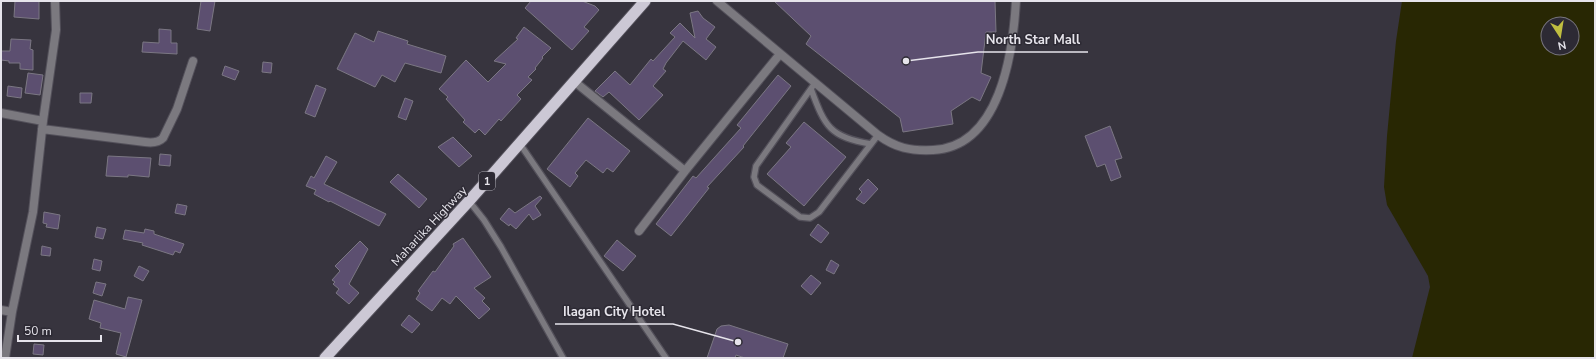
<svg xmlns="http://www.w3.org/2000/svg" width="1596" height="359" viewBox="0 0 1596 359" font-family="'Nunito Sans',sans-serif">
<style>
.water{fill:#282703;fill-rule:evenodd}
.building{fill:#5c4f70;stroke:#7b7783}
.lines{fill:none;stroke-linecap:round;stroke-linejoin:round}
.service-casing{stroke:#53505a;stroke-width:8}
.minor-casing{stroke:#53505a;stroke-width:10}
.trunk-casing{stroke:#53505a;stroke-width:13}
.service{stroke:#7b797f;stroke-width:5.5}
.minor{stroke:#7b797f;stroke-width:8}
.trunk{stroke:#ccc8d5;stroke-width:11}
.labels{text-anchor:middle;stroke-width:3;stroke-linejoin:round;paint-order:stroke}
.shield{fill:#2d2a34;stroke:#aeacb4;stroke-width:1}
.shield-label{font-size:11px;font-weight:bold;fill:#e6e4eb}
.street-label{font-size:12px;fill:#e6e4eb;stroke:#2d2a34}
.leader{fill:none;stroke:#e6e4eb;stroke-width:1.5}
.callout-dot{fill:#e6e4eb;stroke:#2d2a34;stroke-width:1.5}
.callout-label{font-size:13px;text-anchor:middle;font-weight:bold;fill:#e6e4eb;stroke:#2d2a34;stroke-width:3;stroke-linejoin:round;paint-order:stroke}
</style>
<rect width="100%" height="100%" fill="#37343e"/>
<!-- water -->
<path class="water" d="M 1402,1 L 1595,1 L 1595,358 L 1412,358 L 1430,287 L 1428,276 L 1387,205 L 1384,187 L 1387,136 L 1396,41 ZM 1548,24 L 1572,24 L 1572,48 L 1548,48 Z"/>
<!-- building -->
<path class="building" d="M 15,1 L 39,1 L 39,19 L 14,17 Z
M 201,1 L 215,1 L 210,31 L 197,29 Z
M 531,1 L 582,1 L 595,6 L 599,10 L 584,27 L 589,31 L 572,50 L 525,8 Z
M 774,1 L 995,1 L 996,32 L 986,32 L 981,73 L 991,77 L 980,101 L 972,97 L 951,111 L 953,124 L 903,132 L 900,118 L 806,44 L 811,36 Z
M 698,11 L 703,18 L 715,27 L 706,39 L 716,47 L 706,60 L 683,41 L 666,63 L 663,69 L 666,71 L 653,86 L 663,95 L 639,120 L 609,92 L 603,97 L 595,91 L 615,71 L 630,85 L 651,59 L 653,61 L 675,37 L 670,33 L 680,23 L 695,38 L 690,13 Z
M 524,27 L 551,48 L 542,57 L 543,58 L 535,68 L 536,69 L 528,77 L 532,80 L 517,95 L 521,99 L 501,121 L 499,119 L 485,135 L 479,129 L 475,133 L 463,122 L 465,120 L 446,99 L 448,97 L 439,89 L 466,60 L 488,82 L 506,64 L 494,61 L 518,39 L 516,38 Z
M 159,29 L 171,30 L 171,43 L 177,43 L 177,54 L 142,52 L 143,42 L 159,43 Z
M 378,31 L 408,41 L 407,44 L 446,56 L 441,73 L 405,63 L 395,82 L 382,75 L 375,87 L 337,69 L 355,33 L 374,42 Z
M 11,39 L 31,40 L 30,49 L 33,50 L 33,70 L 20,69 L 20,63 L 9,63 L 9,61 L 1,60 L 1,51 L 10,51 Z
M 263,62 L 272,63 L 271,73 L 262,72 Z
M 225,66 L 239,71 L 235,80 L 222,75 Z
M 28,73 L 43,75 L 40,95 L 25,93 Z
M 778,75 L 791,86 L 743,146 L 744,147 L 707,187 L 709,188 L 671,236 L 656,224 L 693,176 L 696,178 L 741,128 L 737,125 Z
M 316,85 L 326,89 L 315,117 L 305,113 Z
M 8,86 L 22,88 L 21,98 L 7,96 Z
M 80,93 L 92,93 L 91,103 L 80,103 Z
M 405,98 L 413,101 L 406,120 L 398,117 Z
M 588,118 L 630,151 L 613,172 L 607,168 L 603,173 L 586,160 L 575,173 L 578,176 L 570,187 L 547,169 Z
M 804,122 L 846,157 L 804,206 L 767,174 L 791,147 L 786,143 Z
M 1110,126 L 1122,158 L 1115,160 L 1121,177 L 1111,181 L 1105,164 L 1097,167 L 1085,136 Z
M 453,137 L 472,156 L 459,167 L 438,147 Z
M 160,154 L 171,155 L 170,166 L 159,165 Z
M 108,156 L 151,158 L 149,177 L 128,175 L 128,177 L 106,176 Z
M 326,156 L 337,162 L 324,184 L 386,214 L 379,226 L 330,201 L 329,202 L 314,194 L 316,190 L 306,186 L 311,176 L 314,178 Z
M 398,174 L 427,199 L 419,208 L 390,182 Z
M 868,179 L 878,189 L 864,204 L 856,199 L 862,192 L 859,189 Z
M 540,196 L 542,198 L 535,206 L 541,215 L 533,220 L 529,214 L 516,229 L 510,224 L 509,226 L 500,219 L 509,208 L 515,213 Z
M 177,204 L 187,206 L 185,215 L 175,213 Z
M 44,212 L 60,215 L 58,229 L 46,227 L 47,224 L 43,223 Z
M 818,224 L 829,233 L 821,243 L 810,235 Z
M 97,227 L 106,229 L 103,239 L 95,237 Z
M 145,229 L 154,231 L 154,234 L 184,244 L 180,253 L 175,251 L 173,255 L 142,245 L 143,243 L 123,239 L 125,230 L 144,233 Z
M 463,238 L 491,277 L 474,288 L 485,298 L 482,301 L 490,309 L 479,319 L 456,296 L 450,304 L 442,298 L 432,311 L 416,299 L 420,293 L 418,291 L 433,271 L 435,272 L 454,246 L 453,244 Z
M 617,240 L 636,256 L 623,271 L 604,256 Z
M 360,241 L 368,249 L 349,284 L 359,293 L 349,304 L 336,293 L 339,289 L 333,284 L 335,282 L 332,280 L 340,271 L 335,266 Z
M 42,246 L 51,248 L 50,256 L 41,255 Z
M 94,259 L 102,261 L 100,271 L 92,269 Z
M 831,260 L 839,265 L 834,274 L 826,270 Z
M 139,266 L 149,271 L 143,281 L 134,276 Z
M 811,275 L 821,283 L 811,295 L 801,286 Z
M 96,282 L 106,284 L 102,296 L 93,293 Z
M 128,297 L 142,300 L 126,357 L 116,354 L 121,333 L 100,328 L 101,323 L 89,319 L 94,300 L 125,309 Z
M 409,315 L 420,324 L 412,333 L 401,325 Z
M 729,325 L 788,344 L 783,358 L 745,358 L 736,355 L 735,358 L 707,358 L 717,329 L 721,326 Z
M 34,344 L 44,345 L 43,355 L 33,354 Z"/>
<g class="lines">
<defs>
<path id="service" d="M 815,83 L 756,166 L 754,177 L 757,185 L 800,217 L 810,218 L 819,212 L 878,135
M 811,89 C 825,127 830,137 871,144
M 520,144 L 666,358
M 469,201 L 484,220 L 501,247 L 563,358"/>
<path id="minor" d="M 717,1 L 878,135 C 896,148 910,151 933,150 C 1000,147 1013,53 1016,1
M 575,82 L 685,171
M 1,113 L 43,121
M 42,129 L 145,142 C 152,143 158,143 163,138 L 177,109 L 193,61
M 639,231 L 685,171 L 780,54
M 1,310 L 12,312
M 5,358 L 12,312 L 33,212 L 43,121 L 56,30 L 55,1"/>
<path id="trunk" d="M 325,358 L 469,201 L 645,1"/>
</defs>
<!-- service casing -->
<use href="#service" class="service-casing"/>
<!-- minor casing -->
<use href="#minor" class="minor-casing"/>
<!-- trunk casing -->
<use href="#trunk" class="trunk-casing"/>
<!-- service -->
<use href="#service" class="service"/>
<!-- minor -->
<use href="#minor" class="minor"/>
<!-- trunk -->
<use href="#trunk" class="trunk"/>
</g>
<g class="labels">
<!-- shield labels -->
<rect class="shield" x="479" y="172" width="16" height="18" rx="3"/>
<g class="shield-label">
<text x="487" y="185">1</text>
</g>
<!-- street labels -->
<g class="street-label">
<text transform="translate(429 226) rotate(-47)" y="4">Maharlika Highway</text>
</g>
</g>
<!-- callouts -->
<path class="leader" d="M906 61L978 52H1088M738 342L673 324H555"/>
<g class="callout-dot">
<circle cx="906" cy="61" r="4"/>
<circle cx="738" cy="342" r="4"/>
</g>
<g class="callout-label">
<text x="1033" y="44">North Star Mall</text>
<text x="614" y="316">Ilagan City Hotel</text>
</g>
<!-- border -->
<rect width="1596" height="359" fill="none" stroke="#e6e4eb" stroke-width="4"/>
<!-- north arrow -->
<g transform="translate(1560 36) rotate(168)"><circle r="19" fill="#2d2a34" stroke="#77747d"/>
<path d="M0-3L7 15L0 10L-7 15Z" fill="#c0be40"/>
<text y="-6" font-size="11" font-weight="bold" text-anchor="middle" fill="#e6e4eb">N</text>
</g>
<!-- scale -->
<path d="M18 335v6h83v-6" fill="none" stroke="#e6e4eb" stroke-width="2"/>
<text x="24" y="335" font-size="12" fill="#e6e4eb" stroke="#2d2a34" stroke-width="3" paint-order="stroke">50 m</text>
</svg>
